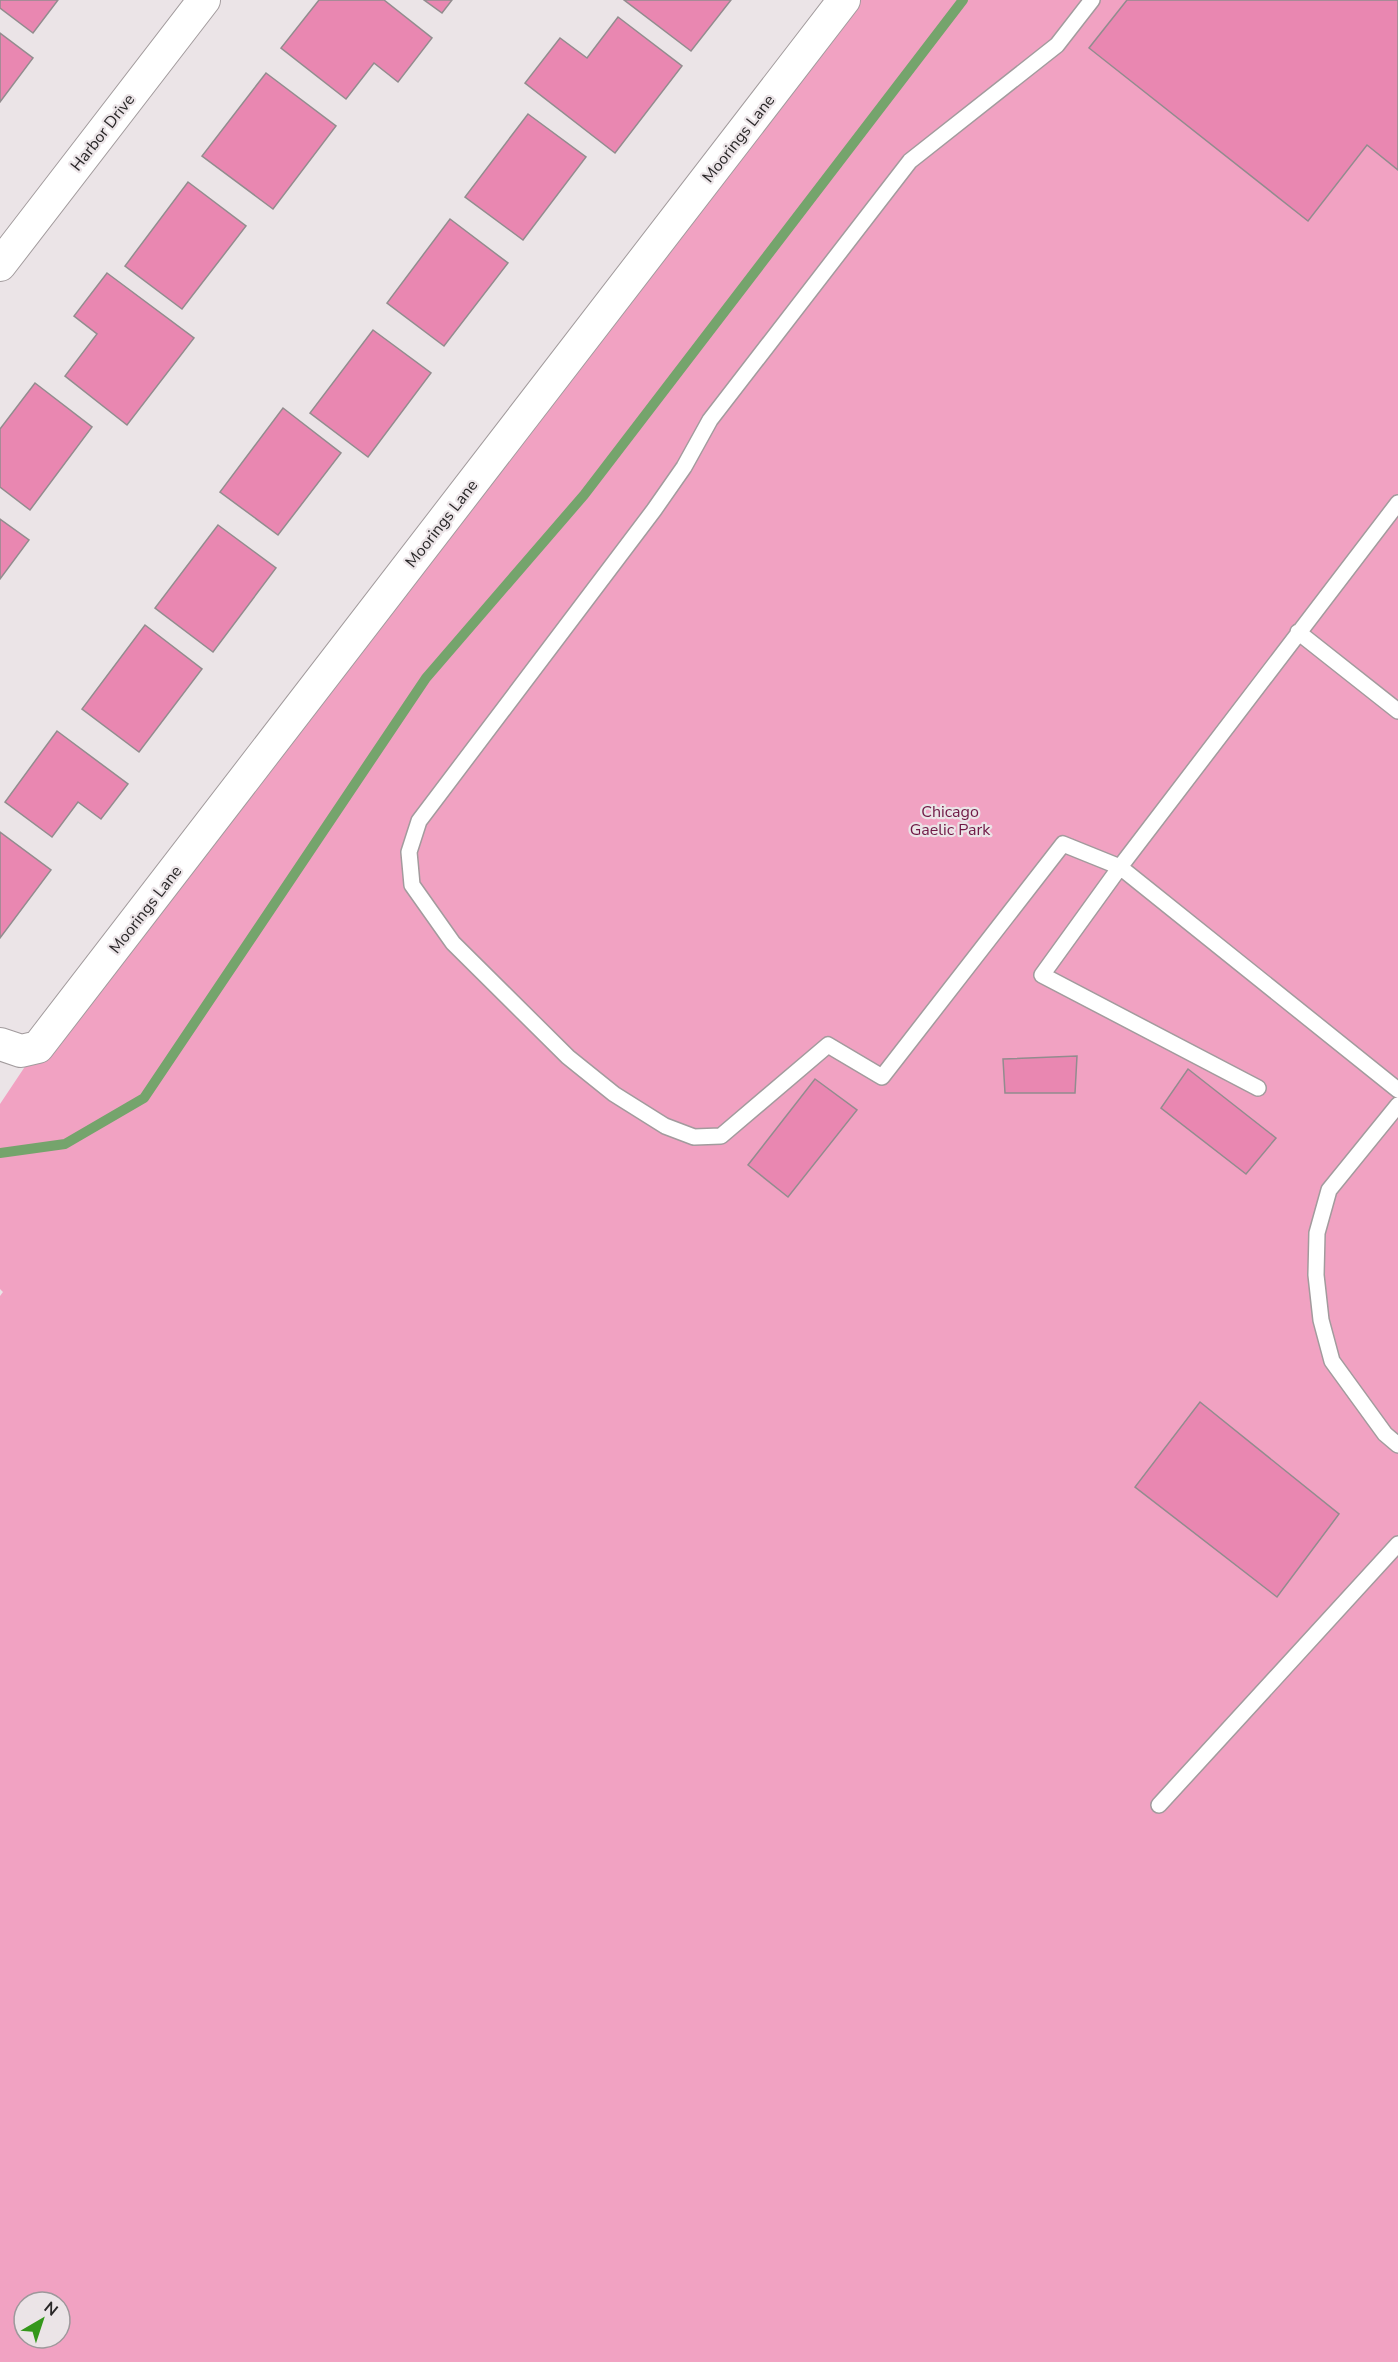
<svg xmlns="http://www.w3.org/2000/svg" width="1398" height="2362" viewBox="0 0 1398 2362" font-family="'Nunito Sans',sans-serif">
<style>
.green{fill:#f1a2c2;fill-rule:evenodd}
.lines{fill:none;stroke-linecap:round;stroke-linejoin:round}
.stream{stroke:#75a46c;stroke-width:10}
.building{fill:#e987b1;stroke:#928c8e;stroke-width:1.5}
.lane-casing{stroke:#a29b9d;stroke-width:18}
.street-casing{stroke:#a29b9d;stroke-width:34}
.lane{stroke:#fff;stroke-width:15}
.street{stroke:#fff;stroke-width:32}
.labels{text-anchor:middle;stroke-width:4.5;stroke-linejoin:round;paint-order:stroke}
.street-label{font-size:16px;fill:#292728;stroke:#ebe4e7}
.park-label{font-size:16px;fill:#6f1845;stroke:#ebe4e7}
</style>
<rect width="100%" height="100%" fill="#ebe4e7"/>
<!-- green -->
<path class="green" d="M 844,0 L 1398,0 L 1398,2362 L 0,2362 L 0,1296 L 3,1292 L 0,1289 L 0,1104 L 38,1047 ZM 24,2302 L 60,2302 L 60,2338 L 24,2338 Z"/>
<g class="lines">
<!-- stream -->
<path class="stream" d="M 0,1153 L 65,1144 L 144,1098 L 426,678 L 584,495 L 963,0"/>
</g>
<!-- building -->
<path class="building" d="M 0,0 L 58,0 L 33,33 L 0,8 Z
M 319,0 L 384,0 L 432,38 L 398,82 L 374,63 L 346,99 L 281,48 Z
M 424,0 L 452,0 L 442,13 Z
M 624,0 L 731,0 L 691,51 Z
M 1127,0 L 1398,0 L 1398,170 L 1367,145 L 1308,221 L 1089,48 Z
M 618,17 L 682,66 L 615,153 L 525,83 L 560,38 L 587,58 Z
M 0,33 L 33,58 L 0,102 Z
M 266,73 L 336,126 L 273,209 L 202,156 Z
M 528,114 L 586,157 L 523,240 L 465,197 Z
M 188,182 L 246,226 L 182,309 L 125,266 Z
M 450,219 L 508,263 L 444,346 L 387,303 Z
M 107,273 L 194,338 L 127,425 L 65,376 L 97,334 L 74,316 Z
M 373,330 L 431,373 L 368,457 L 310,413 Z
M 35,383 L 92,427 L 30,510 L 0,487 L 0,429 Z
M 283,408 L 341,453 L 278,535 L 220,492 Z
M 0,519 L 29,540 L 0,579 Z
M 218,525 L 276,568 L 213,652 L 155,608 Z
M 145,625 L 202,669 L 139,752 L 82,709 Z
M 57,731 L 128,784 L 101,819 L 78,802 L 52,837 L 5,802 Z
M 0,832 L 51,870 L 0,938 Z
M 1077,1056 L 1075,1093 L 1005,1093 L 1003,1059 Z
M 1188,1069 L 1276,1138 L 1246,1174 L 1161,1108 Z
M 815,1079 L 857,1110 L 788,1197 L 748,1165 Z
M 1200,1402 L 1339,1514 L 1277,1597 L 1135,1487 Z"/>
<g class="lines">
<defs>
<path id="lane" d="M 1092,0 L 1057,45 L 910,161 L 710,420 L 684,467 L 654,510 L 419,821 L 409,852 L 412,885 L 453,943 L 568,1057 L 614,1094 L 665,1126 L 694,1137 L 721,1136 L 828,1045 L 882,1077 L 1063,844 L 1120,867 L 1398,1090
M 1298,632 L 1398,711
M 1258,1088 L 1042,975 L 1120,867 L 1398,503
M 1398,1105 L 1329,1190 L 1317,1233 L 1316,1275 L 1321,1320 L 1332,1361 L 1385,1434 L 1398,1445
M 1159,1805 L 1398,1544"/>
<path id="street" d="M 0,265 L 204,0
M 0,1044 L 21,1051 L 38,1047 L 844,0"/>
</defs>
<!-- lane casing -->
<use href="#lane" class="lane-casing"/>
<!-- street casing -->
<use href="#street" class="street-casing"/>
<!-- lane -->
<use href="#lane" class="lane"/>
<!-- street -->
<use href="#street" class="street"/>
</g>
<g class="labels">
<!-- street labels -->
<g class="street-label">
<text transform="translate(102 132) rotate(-52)" y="6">Harbor Drive</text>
<text transform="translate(738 138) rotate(-52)" y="6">Moorings Lane</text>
<text transform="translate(441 523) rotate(-52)" y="6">Moorings Lane</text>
<text transform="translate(145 909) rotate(-52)" y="6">Moorings Lane</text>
</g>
<!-- park labels -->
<g class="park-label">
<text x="950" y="817">Chicago<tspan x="950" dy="18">Gaelic Park</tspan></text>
</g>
</g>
<!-- north arrow -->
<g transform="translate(42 2320) rotate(39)"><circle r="28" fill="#ebe4e7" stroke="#9d989b" stroke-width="1.5"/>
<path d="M0-4.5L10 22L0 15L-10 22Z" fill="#34971b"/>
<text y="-9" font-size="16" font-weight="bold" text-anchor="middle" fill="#292728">N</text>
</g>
</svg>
